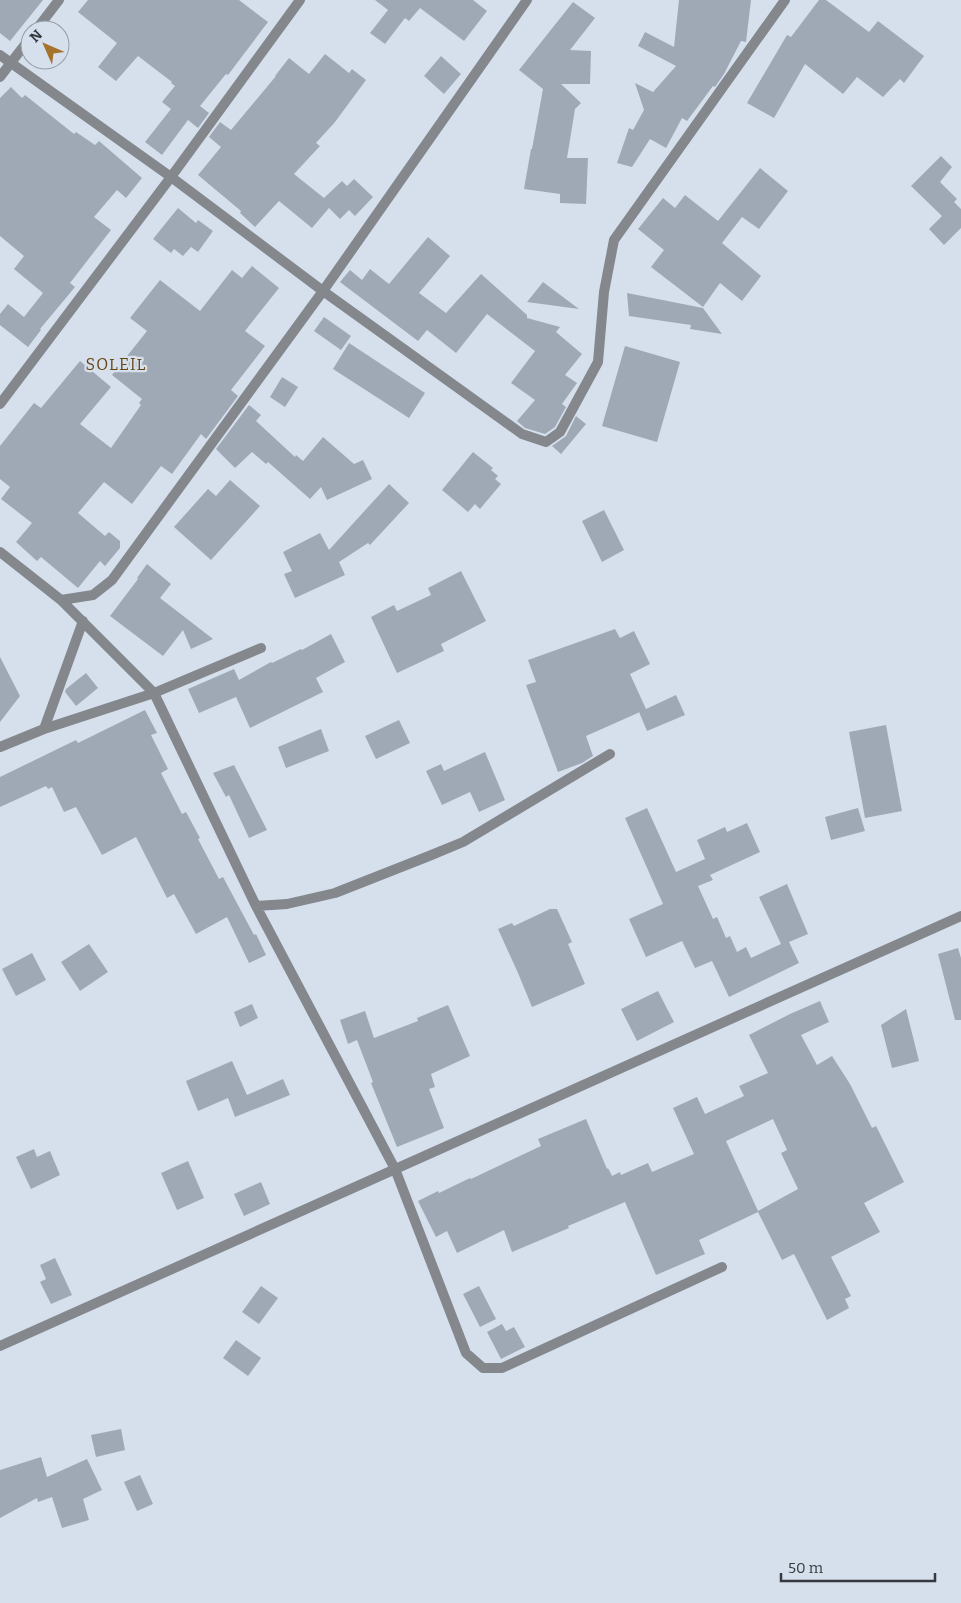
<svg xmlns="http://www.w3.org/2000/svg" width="961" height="1603" viewBox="0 0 961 1603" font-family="Bitter,serif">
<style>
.building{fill:#9fa9b5;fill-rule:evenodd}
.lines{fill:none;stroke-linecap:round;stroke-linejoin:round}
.street{stroke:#84888d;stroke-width:10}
.labels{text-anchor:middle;stroke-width:4.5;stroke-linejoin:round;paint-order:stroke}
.quarter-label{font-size:16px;letter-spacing:1px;fill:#674511;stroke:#d6e0ed}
</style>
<rect width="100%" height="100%" fill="#d6e0ed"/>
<!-- building -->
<path class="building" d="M 0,0 L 43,0 L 10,41 L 0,33 Z
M 88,0 L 239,0 L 268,22 L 228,75 L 226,74 L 200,106 L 209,113 L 198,128 L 188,120 L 162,155 L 145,142 L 171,109 L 162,102 L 175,86 L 171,83 L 172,82 L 138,56 L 116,81 L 98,67 L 117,43 L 78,12 Z
M 375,0 L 473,0 L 487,11 L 464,41 L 420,8 L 409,21 L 405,18 L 385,44 L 370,33 L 388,10 Z
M 679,0 L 751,0 L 746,42 L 741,41 L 724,74 L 715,87 L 713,86 L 687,121 L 682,118 L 666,148 L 650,139 L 632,167 L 617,163 L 629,128 L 633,130 L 644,110 L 635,83 L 653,92 L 676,66 L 638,46 L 645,32 L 674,47 Z
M 819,0 L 826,0 L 869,32 L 878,21 L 924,56 L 904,83 L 900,79 L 883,97 L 857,77 L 843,94 L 805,64 L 774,118 L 747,103 L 787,35 L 791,37 Z
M 573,2 L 595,18 L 570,50 L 591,51 L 590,84 L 561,84 L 581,103 L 575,109 L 567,158 L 588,158 L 586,204 L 560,203 L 560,194 L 524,189 L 531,149 L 532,149 L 543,89 L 519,70 Z
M 325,54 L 349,73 L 352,69 L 366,80 L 335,122 L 316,143 L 320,146 L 294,174 L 324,198 L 342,181 L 347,186 L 354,179 L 373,197 L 355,216 L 349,210 L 340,219 L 329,208 L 312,228 L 279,201 L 255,227 L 240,213 L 241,211 L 198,175 L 221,147 L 209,137 L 220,122 L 231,130 L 276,76 L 275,76 L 289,58 L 309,74 Z
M 441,56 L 461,74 L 444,94 L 424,76 Z
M 11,87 L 22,98 L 25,95 L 74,134 L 76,132 L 95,145 L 99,141 L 142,178 L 126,198 L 117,190 L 94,217 L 111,230 L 70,283 L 75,287 L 40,329 L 41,330 L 28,347 L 0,325 L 0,314 L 8,304 L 24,317 L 43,293 L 14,269 L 24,256 L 0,236 L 0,98 Z
M 941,156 L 952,167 L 940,182 L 957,199 L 954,202 L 961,209 L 961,228 L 944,245 L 929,229 L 942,216 L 911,186 Z
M 760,168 L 788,191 L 759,229 L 742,217 L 722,243 L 761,276 L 742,301 L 720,283 L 703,307 L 651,267 L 664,250 L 638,229 L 663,198 L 675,208 L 685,195 L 718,221 Z
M 178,208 L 196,223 L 198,220 L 213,231 L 198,252 L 191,247 L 183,256 L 174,249 L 171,253 L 153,239 Z
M 428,237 L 450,256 L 419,293 L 446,313 L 481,274 L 527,315 L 527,318 L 560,327 L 556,332 L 582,354 L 565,375 L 577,383 L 562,404 L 566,407 L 555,427 L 545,434 L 525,428 L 517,421 L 535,400 L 511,383 L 535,351 L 487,314 L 456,353 L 427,330 L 418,341 L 340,282 L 350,270 L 362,280 L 370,269 L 389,284 Z
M 252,266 L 279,288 L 245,331 L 265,346 L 231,390 L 238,396 L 206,439 L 201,434 L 172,474 L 161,466 L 132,504 L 104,482 L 78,513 L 105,536 L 109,532 L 120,541 L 120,548 L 105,566 L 100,561 L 78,588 L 41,557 L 37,561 L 16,542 L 32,523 L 1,499 L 10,487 L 0,479 L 0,446 L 34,403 L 41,408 L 80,361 L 111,387 L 80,424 L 111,448 L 141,405 L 139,403 L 142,399 L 112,375 L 147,331 L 130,318 L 160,280 L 200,311 L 232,270 L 242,278 Z
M 543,282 L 579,309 L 527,302 Z
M 627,293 L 703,308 L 722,334 L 690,329 L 691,325 L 629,316 Z
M 324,317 L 351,336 L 341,350 L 314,331 Z
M 349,343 L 425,393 L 409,418 L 333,369 Z
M 625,346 L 680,362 L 657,442 L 602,426 Z
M 282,377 L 298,387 L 285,407 L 270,397 Z
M 249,405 L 261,415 L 256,421 L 295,457 L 296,455 L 303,461 L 323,437 L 354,464 L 363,460 L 372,479 L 327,500 L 321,487 L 310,499 L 268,462 L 266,464 L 252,452 L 235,468 L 216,449 Z
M 576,416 L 586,424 L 561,454 L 552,446 L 566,436 Z
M 473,452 L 493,468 L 491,470 L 498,476 L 495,479 L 501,484 L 480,509 L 475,504 L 468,512 L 442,490 Z
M 230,480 L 260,506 L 211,560 L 174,527 L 208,489 L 216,496 Z
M 389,484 L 409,503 L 370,545 L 368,543 L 339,562 L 345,575 L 295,598 L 284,574 L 292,571 L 283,552 L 320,533 L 329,550 Z
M 604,510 L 624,550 L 602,562 L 582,521 Z
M 147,564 L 171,584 L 160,598 L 213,639 L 191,649 L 183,630 L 163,656 L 110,616 L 138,579 L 137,578 Z
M 461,571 L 486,621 L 441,644 L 444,651 L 397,673 L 371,617 L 394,605 L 397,611 L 431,595 L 428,588 Z
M 615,629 L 620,638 L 634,631 L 650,664 L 630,674 L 646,709 L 676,695 L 685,715 L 647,731 L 639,712 L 640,712 L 586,736 L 593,756 L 582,763 L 558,772 L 526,685 L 536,682 L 528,660 Z
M 331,634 L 345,662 L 316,678 L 323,692 L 250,728 L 236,697 L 199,713 L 188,689 L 234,669 L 239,680 L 271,662 L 272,663 L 301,649 L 302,650 Z
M 0,657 L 20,696 L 0,722 Z
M 86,673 L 98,688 L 76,706 L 65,692 L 66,689 Z
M 145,710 L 157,733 L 151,735 L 168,769 L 161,773 L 182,814 L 186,812 L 200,838 L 198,839 L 219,879 L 223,877 L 254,935 L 256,934 L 266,955 L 249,963 L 227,917 L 196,934 L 174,894 L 167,898 L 136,837 L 102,855 L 76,807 L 64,812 L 52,787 L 48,789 L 46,786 L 0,807 L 0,777 L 76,740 L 78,743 Z
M 399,720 L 410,743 L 376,759 L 365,736 Z
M 886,725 L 902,811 L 865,818 L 849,732 Z
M 321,729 L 329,751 L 286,768 L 278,747 Z
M 485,752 L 505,800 L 479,812 L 470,792 L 442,805 L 426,771 L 441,764 L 444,771 Z
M 234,765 L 267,830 L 249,838 L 229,795 L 226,797 L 213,773 Z
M 647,808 L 676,872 L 705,859 L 697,840 L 725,827 L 727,832 L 747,823 L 760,852 L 710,875 L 713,880 L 698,886 L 713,919 L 717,917 L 726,938 L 730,936 L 737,952 L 746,947 L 751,958 L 781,944 L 759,897 L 787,884 L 808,934 L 789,942 L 799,963 L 729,997 L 712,961 L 695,968 L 682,941 L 646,957 L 629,919 L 663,904 L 625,818 Z
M 858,808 L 865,831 L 831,840 L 825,817 Z
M 550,909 L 557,909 L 572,942 L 568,944 L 585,984 L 532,1007 L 518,973 L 498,929 L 512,923 L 514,926 Z
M 89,944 L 108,972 L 80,991 L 61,962 Z
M 958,948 L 961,958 L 961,1020 L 955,1020 L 938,954 Z
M 32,953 L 46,980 L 16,996 L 2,969 Z
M 658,991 L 674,1022 L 637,1041 L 621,1009 Z
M 820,1001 L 829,1022 L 801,1035 L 817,1065 L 832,1056 L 850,1084 L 872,1128 L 876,1126 L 904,1182 L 864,1203 L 880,1232 L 831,1257 L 851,1296 L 845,1299 L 849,1308 L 827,1320 L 794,1254 L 782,1260 L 758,1212 L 699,1240 L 705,1254 L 656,1275 L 625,1202 L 568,1226 L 569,1228 L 512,1252 L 504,1230 L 457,1253 L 447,1231 L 436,1237 L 418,1201 L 438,1191 L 439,1193 L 470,1178 L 471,1179 L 541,1146 L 538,1139 L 586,1119 L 607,1169 L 608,1168 L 612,1176 L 620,1172 L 621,1175 L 648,1163 L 652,1172 L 694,1154 L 673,1108 L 697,1097 L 705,1114 L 744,1096 L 739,1086 L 768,1073 L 749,1035 L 790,1014 ZM 773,1119 L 787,1150 L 781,1153 L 798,1189 L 758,1211 L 726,1141 Z
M 252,1004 L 258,1018 L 240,1027 L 234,1012 Z
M 448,1005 L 470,1056 L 431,1074 L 435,1087 L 429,1089 L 444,1128 L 397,1147 L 371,1083 L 373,1082 L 357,1040 L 348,1044 L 340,1020 L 365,1011 L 374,1038 L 418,1021 L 417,1018 Z
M 906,1009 L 919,1061 L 892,1068 L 881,1025 Z
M 232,1061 L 247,1095 L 283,1079 L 290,1095 L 235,1117 L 228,1098 L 198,1111 L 186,1081 Z
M 34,1149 L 37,1157 L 50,1151 L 60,1175 L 31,1189 L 16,1157 Z
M 188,1161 L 204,1198 L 177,1210 L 161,1173 Z
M 261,1182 L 270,1204 L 244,1216 L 234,1194 Z
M 55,1258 L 72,1295 L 51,1304 L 40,1282 L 46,1279 L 40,1265 Z
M 261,1286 L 278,1298 L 259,1324 L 242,1312 Z
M 479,1286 L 496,1319 L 480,1327 L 463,1294 Z
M 502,1324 L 506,1331 L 514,1327 L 525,1347 L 501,1359 L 487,1332 Z
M 236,1340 L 261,1358 L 248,1376 L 223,1358 Z
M 121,1429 L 125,1450 L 96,1457 L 91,1435 Z
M 41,1457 L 47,1477 L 87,1459 L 102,1490 L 83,1499 L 89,1520 L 62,1528 L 52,1497 L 38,1502 L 37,1498 L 0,1518 L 0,1470 Z
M 140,1475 L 153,1504 L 137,1511 L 124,1482 Z"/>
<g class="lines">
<!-- street -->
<path class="street" d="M 36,30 L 59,0
M 0,55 L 171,177 L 323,291 L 522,434 L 546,442 L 560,432 L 598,362 L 604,292 L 614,240 L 785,0
M 0,77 L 30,38
M 0,404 L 171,177 L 300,0
M 0,552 L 61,600 L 154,693 L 256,906 L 395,1169 L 466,1353 L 483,1368 L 502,1368 L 722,1267
M 61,600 L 93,595 L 112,580 L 323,291 L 527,0
M 44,729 L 83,621
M 0,747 L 44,729 L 154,693 L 261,648
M 256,906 L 287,904 L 335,893 L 429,856 L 463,842 L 610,754
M 0,1346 L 961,916"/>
</g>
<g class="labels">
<!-- quarter labels -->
<g class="quarter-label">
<text x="116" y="370">SOLEIL</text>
</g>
</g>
<!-- north arrow -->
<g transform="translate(45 45) rotate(315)"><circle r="24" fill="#d6e0ed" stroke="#969ea7"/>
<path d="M0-4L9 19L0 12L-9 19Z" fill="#a6732a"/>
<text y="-8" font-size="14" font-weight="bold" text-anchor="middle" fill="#363a3f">N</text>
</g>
<!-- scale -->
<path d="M781 1573v8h154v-8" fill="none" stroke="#363a3f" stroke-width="2.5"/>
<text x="788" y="1573" font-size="15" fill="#363a3f" stroke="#d6e0ed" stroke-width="4" paint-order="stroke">50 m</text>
</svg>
